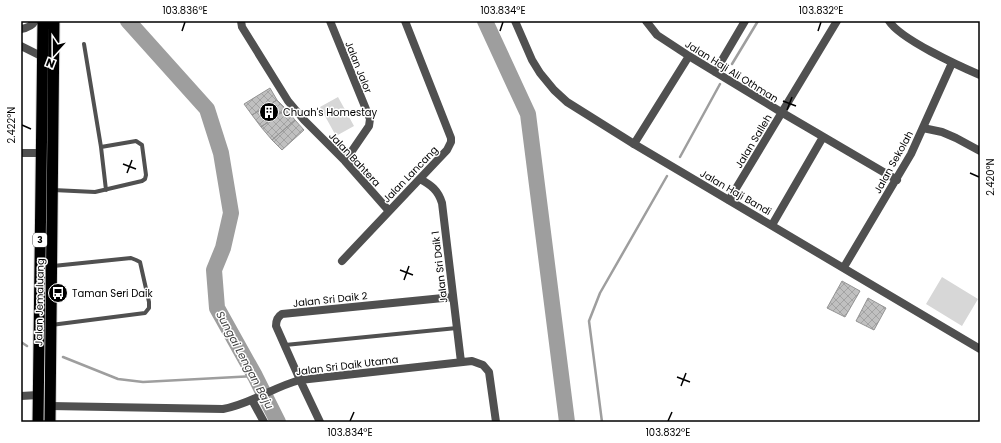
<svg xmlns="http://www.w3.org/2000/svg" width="1001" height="443" viewBox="0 0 1001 443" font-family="Poppins,sans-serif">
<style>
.park{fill:#d7d7d7}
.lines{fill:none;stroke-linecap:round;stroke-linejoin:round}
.stream{stroke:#9e9e9e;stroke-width:2.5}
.river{stroke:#9e9e9e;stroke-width:16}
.building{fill:url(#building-cross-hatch);stroke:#949494}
.trunk-casing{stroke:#dbdbdb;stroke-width:13}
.service{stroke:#505050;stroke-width:4}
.minor{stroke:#505050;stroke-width:8}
.tertiary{stroke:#505050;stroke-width:8}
.trunk{stroke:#000;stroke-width:11}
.ticks{fill:none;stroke:#000;stroke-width:1.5}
.labels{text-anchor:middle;stroke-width:3;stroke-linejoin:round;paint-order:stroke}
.shield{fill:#fff;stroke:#4c4c4c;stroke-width:1}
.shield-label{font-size:9px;font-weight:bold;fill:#000}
.street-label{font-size:10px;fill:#000;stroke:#fff}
.poi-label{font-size:10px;fill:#000;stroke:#fff;text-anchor:start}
.water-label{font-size:11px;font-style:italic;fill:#3f3f3f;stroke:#fff}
.neatline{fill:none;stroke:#000;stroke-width:1.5}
.ticks-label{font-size:10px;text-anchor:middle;fill:#000}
</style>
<defs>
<pattern id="building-cross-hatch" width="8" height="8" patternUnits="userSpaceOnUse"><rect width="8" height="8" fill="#c0c0c0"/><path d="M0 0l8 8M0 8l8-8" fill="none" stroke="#a3a3a3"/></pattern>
</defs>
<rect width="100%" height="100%" fill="#fff"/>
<!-- park -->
<path class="park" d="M 338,97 L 354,126 L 336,136 L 320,107 Z
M 942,277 L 978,299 L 962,326 L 926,304 Z"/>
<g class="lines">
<!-- stream -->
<path class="stream" d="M 732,64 L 758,21
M 680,157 L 720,84
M 21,342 L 27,346
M 63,357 L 118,379 L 143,382 L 255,376
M 602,422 L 589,321 L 600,293 L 667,176"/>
<!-- river -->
<path class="river" d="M 128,21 L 207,109 L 221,153 L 231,213 L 223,248 L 214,270 L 217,308 L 255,376 L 278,422
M 485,21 L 528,114 L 567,422"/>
</g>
<!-- building -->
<path class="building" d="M 270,88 L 277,100 L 252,115 L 244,104 Z
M 277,100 L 286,109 L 261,127 L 252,115 Z
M 286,109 L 295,120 L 272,140 L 261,127 Z
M 295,120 L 304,130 L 282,150 L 272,140 Z
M 842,281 L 860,291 L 845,317 L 827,308 Z
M 868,298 L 886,308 L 874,330 L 856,321 Z"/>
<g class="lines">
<defs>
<path id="trunk" d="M 38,422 L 43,21
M 50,422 L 54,21"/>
</defs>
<!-- trunk casing -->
<use href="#trunk" class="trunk-casing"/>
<!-- service -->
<path class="service" d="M 84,44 L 101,147 L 106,190
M 53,190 L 95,192 L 142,181 L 145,179 L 146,175 L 142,145 L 136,141 L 101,147
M 51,325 L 145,313 L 149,308 L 149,302 L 140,262 L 136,260 L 131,258 L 53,266
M 285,345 L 457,328"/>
<!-- minor -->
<path class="minor" d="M 241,21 L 242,27 L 288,101 L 304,120 L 345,161 L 389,211
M 330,21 L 370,119 L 369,126 L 345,161
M 646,21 L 657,35 L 689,56 L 781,112 L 897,180
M 889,21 C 900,39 959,66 980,75
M 715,72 L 745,21
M 923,128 L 942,132 L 956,138 L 980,151
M 634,144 L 689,56
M 21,153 L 40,153
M 420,179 C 431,185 438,190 442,203 L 461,362
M 729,200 L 837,21
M 772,225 L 823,137
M 342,261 L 447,150 L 451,142 L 451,138 L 405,21
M 844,267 L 911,154 L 952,63
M 21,396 L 38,395
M 252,400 L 264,422
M 50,406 L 223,409 C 251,404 273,387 300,380 L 472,361 L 483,365 L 489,372 L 496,422
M 320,422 L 300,380 L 276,326 C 276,321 277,317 282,314 L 453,297"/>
<!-- tertiary -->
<path class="tertiary" d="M 515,21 L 532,60 L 540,73 L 554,90 L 567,102 L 634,144 L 980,349
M 21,29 C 27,28 32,26 35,21
M 21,46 L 47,59"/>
<!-- trunk -->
<use href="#trunk" class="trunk"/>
</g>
<!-- ticks -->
<path class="ticks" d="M 182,31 L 185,22M 500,31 L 503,22M 818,31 L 821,22M 783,101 L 796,106M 787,110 L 792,97M 22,125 L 31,129M 123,164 L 136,169M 127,173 L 132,160M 970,173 L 979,177M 400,270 L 413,275M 404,280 L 409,266M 677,377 L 690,382M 681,386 L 686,373M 350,421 L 354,412M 668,421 L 672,412"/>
<!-- icons -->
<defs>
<symbol id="building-disc" viewBox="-11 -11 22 22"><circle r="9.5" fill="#000" stroke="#fff"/><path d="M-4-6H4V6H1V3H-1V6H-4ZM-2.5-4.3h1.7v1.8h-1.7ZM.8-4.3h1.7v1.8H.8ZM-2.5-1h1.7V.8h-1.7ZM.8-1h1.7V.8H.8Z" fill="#fff"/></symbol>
<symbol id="bus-disc" viewBox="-11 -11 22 22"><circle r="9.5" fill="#000" stroke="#fff"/><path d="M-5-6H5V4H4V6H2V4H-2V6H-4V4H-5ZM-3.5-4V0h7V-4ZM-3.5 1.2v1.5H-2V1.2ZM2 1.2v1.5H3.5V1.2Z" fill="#fff"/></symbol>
</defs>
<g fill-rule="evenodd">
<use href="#building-disc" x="258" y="101" width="22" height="22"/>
<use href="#bus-disc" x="47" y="282" width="22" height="22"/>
</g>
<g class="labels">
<!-- shield labels -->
<rect class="shield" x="33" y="233" width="14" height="14" rx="3"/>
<g class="shield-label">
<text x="40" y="243">3</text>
</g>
<!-- street labels -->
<g class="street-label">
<text transform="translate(359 67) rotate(68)" y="4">Jalan Jalor</text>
<text transform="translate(732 71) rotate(32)" y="4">Jalan Haji Ali Othman</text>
<text transform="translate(753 141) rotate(-59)" y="4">Jalan Salleh</text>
<text transform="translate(355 159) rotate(47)" y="4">Jalan Bahtera</text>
<text transform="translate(893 162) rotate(-61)" y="4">Jalan Sekolah</text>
<text transform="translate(410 174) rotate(-46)" y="4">Jalan Lancang</text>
<text transform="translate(736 192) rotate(30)" y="4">Jalan Haji Bandi</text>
<text transform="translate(439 267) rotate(-97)" y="4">Jalan Sri Daik 1</text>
<text transform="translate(330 299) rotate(-6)" y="4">Jalan Sri Daik 2</text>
<text transform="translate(39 302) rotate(-89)" y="4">Jalan Jemaluang</text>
<text transform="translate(347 365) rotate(-7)" y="4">Jalan Sri Daik Utama</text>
</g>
<!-- poi labels -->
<g class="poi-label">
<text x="283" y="116">Chuah's Homestay</text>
<text x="72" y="297">Taman Seri Daik</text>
</g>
<!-- water labels -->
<g class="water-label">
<text transform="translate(245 360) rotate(62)" y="4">Sungai Lengan Baju</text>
</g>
</g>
<!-- border -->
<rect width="1001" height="443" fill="none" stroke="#ffffff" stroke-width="44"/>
<!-- north arrow -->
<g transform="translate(54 54) rotate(201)" stroke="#ffffff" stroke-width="3" paint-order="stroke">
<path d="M0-3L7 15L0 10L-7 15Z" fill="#000000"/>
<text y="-6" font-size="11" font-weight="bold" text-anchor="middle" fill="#000000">N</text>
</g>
<rect x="22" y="22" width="957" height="399" class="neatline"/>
<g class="ticks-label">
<text x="185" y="14">103.836°E</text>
<text x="503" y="14">103.834°E</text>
<text x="821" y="14">103.832°E</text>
<text transform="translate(11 125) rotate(-90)" y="4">2.422°N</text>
<text transform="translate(990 177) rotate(-90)" y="4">2.420°N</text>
<text x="350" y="436">103.834°E</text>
<text x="668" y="436">103.832°E</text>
</g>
</svg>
